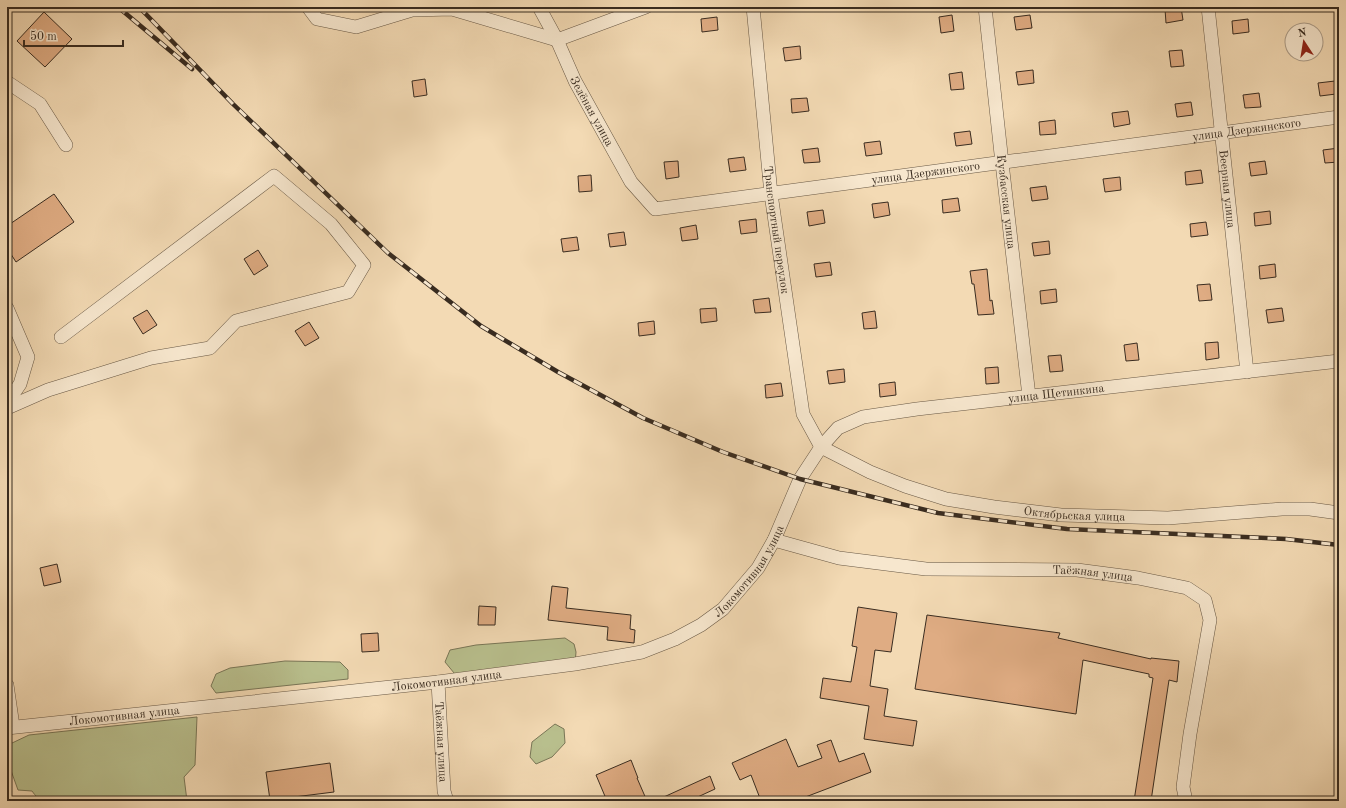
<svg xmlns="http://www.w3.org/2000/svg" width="1346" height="808" viewBox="0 0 1346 808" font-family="'Old Standard TT',serif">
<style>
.green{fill:#b9c08e;stroke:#797657}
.building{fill:#dfac83;stroke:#392c20}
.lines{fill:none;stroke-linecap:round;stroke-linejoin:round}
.minor-casing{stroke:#685845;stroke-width:14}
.minor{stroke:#f7e7ce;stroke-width:13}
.rail-casing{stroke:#392c20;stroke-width:4.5}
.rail{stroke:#f7e7ce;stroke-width:3;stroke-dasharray:9;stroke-linecap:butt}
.labels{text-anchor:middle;stroke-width:4;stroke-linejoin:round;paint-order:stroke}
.street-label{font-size:12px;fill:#392c20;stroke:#f7e7ce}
</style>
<rect width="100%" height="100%" fill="#f3dab4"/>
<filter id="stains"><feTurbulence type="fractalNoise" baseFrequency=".005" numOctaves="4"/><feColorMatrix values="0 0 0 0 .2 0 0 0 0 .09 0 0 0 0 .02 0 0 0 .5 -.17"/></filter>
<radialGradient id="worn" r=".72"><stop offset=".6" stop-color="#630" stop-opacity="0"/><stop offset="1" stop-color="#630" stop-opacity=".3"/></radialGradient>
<!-- green -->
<path class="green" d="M 565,638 L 574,644 L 576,652 L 575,664 L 459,679 L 445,662 L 450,650 L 476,645 Z
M 285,661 L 340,662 L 348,670 L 348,679 L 216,693 L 211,686 L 216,674 L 230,668 Z
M 197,717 L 195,765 L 184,777 L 187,801 L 63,801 C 57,799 62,800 56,801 C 44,803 39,801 32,791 L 18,790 L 9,765 L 10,744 L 29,735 Z
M 555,724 L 564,729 L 565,743 L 552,757 L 536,764 L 530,757 L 532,742 Z"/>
<!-- building -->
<path class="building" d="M 1181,7 L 1183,20 L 1166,23 L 1165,9 Z
M 44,12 L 72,39 L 45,67 L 17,41 Z
M 952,15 L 954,31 L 941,33 L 939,17 Z
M 1030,15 L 1032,28 L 1016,30 L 1014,17 Z
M 717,17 L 718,30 L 702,32 L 701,19 Z
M 1248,19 L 1249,32 L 1233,34 L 1232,21 Z
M 800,46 L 801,59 L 785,61 L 783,48 Z
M 1182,50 L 1184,66 L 1171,67 L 1169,51 Z
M 1033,70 L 1034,83 L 1018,85 L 1016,72 Z
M 962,72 L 964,89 L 951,90 L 949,74 Z
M 425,79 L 427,95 L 414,97 L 412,81 Z
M 1335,81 L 1336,94 L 1320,96 L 1318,83 Z
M 1259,93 L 1261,107 L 1245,108 L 1243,95 Z
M 807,98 L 809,111 L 792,113 L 791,99 Z
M 1191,102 L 1193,115 L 1177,117 L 1175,104 Z
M 1128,111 L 1130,124 L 1114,127 L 1112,113 Z
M 1055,120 L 1056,134 L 1040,135 L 1039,122 Z
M 970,131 L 972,144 L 956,146 L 954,133 Z
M 880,141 L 882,154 L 866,156 L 864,143 Z
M 818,148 L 820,162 L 804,163 L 802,150 Z
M 1339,148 L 1339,162 L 1325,163 L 1323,150 Z
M 744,157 L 746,170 L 730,172 L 728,159 Z
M 678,161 L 679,177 L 666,179 L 664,162 Z
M 1265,161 L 1267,174 L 1251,176 L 1249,163 Z
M 1201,170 L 1203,183 L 1186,185 L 1185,172 Z
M 591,175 L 592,191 L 579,192 L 578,176 Z
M 1120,177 L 1121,190 L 1105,192 L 1103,179 Z
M 1046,186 L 1048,199 L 1032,201 L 1030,188 Z
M 54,194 L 74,222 L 16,262 L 7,248 L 7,226 Z
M 958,198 L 960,211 L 943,213 L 942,200 Z
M 888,202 L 890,215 L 874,218 L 872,204 Z
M 823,210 L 825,223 L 809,226 L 807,212 Z
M 1270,211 L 1271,224 L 1255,226 L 1254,213 Z
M 756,219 L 757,232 L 741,234 L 739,221 Z
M 1206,222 L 1208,235 L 1191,237 L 1190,224 Z
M 696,225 L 698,239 L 682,241 L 680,228 Z
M 624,232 L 626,245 L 610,247 L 608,234 Z
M 577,237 L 579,250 L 563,252 L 561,239 Z
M 1049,241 L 1050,254 L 1034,256 L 1032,243 Z
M 258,250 L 268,266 L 254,275 L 244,259 Z
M 830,262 L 832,275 L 816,277 L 814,264 Z
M 1275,264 L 1276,277 L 1260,279 L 1259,266 Z
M 987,269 L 990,301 L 992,300 L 994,314 L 978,315 L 974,284 L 972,284 L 970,271 Z
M 1210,284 L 1212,300 L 1199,301 L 1197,285 Z
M 1056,289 L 1057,302 L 1041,304 L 1040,291 Z
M 769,298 L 771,312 L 755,313 L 753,300 Z
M 716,308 L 717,321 L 701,323 L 700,309 Z
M 1282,308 L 1284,321 L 1268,323 L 1266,310 Z
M 147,310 L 157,325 L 143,334 L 133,318 Z
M 875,311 L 877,328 L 864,329 L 862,313 Z
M 654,321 L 655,334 L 639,336 L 638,323 Z
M 309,322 L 319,338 L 305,346 L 295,331 Z
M 1218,342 L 1219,358 L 1206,360 L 1205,343 Z
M 1137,343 L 1139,360 L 1126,361 L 1124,345 Z
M 1061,355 L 1063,371 L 1050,372 L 1048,356 Z
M 998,367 L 999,383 L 986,384 L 985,368 Z
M 844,369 L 845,382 L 829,384 L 827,371 Z
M 895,382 L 896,395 L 880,397 L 879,384 Z
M 781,383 L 783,396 L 766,398 L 765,385 Z
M 57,564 L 61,582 L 44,586 L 40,568 Z
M 552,586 L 568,588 L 566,608 L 631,615 L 630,629 L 635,630 L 634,643 L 607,640 L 608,627 L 548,620 Z
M 479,606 L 496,607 L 495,625 L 478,625 Z
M 858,607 L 897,613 L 891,652 L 875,650 L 870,686 L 888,689 L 884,716 L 917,721 L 913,746 L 864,739 L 869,706 L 820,698 L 823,678 L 851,682 L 857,647 L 852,646 Z
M 927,615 L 1060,633 L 1058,638 L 1151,659 L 1151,658 L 1179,661 L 1177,682 L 1169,680 L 1151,801 L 1134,801 L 1153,678 L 1149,677 L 1149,674 L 1083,660 L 1076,714 L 915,689 Z
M 378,633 L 379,651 L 362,652 L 361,634 Z
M 786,739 L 798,767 L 822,758 L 817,745 L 831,740 L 839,762 L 864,753 L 871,772 L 795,801 L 761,801 L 751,775 L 740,780 L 732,763 Z
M 631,760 L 638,778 L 637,778 L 647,801 L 607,801 L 596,775 Z
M 330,763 L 334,792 L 270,800 L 266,772 Z
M 710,776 L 715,789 L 689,801 L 655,801 Z"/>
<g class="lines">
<defs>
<g id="minor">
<path d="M 308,7 L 317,19 L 356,27 L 412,10 L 452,9 L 557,40 L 646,7"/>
<path id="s1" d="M 539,7 L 557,40 L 575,81 L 631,182 L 655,209 L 1339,117"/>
<path id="s2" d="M 753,7 L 771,194 L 803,414 L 821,447 L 870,472 L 905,486 L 946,499 L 994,507 L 1061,515 L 1168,518 L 1282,509 L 1310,509 L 1339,513"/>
<path id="s3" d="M 985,7 L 1002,163 L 1029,396"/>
<path id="s4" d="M 1208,7 L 1247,372"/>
<path d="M 7,82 L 40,104 L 66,145"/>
<path d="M 7,308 L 28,357 L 20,384 L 7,403"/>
<path d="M 7,408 L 48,390 L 151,358 L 210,348 L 236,321 L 348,292 L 364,265 L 331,224 L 274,176 L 61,337"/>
<path id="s5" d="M 774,540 L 839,558 L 926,569 L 1077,570 L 1138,578 L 1187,588 L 1205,600 L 1210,620 L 1190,734 L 1183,787 L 1186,801"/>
<path id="s6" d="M 438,682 L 444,791 L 447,801"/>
<path d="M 7,685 L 13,726"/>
<path id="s7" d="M 7,728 L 438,682 L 575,664 L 642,652 L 675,639 L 701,625 L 723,609 L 758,568 L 774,540 L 800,479 L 821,447 L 838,428 L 863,417 L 917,409 L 1339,361"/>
</g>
</defs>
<!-- minor casing -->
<use href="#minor" class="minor-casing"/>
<!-- minor -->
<use href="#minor" class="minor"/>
<defs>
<path id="rail" d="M 118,7 L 192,69
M 139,7 L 233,104 L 388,253 L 481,326 L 558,372 L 643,418 L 723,452 L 800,479 L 938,513 L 1067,529 L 1286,539 L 1339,545"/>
</defs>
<!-- rail casing -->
<use href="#rail" class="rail-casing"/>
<!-- rail -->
<use href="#rail" class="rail"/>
</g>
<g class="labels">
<!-- street labels -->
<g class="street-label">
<text dy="4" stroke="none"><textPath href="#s1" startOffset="117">Зелёная улица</textPath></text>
<text dy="4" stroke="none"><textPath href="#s1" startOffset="831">улица Дзержинского</textPath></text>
<text dy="4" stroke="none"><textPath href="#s1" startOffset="507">улица Дзержинского</textPath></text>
<text dy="4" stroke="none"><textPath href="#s4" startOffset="183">Веерная улица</textPath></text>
<text dy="4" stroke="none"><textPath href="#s3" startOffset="196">Кузбасская улица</textPath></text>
<text dy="4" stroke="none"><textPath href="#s2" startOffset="224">Транспортный переулок</textPath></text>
<text dy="4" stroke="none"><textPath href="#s7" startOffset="1170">улица Щетинкина</textPath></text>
<text dy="4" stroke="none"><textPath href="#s2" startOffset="713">Октябрьская улица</textPath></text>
<text dy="4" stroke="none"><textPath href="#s7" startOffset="778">Локомотивная улица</textPath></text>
<text dy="4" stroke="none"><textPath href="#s5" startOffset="322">Таёжная улица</textPath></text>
<text dy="4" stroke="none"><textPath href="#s7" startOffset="442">Локомотивная улица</textPath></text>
<text dy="4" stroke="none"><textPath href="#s7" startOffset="118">Локомотивная улица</textPath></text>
<text dy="4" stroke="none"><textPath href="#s6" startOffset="60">Таёжная улица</textPath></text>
</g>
</g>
<!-- margin -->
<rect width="1346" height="808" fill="none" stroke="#f3dab4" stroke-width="24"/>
<rect x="8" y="8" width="1330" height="792" fill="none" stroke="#392c20" stroke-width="2"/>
<rect x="12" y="12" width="1322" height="784" fill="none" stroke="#392c20"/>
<!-- north arrow -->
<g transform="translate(1304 42) rotate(348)"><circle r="19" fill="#f7e7ce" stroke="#ab9c88"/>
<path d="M0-3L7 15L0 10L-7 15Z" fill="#8f2418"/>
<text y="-6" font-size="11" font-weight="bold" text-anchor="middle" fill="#392c20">N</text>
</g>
<!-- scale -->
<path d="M24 40v6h99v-6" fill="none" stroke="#392c20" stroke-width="2"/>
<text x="30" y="40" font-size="12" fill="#392c20" stroke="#f7e7ce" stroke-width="3" paint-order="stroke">50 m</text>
<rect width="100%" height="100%" filter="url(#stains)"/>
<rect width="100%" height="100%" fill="url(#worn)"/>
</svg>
